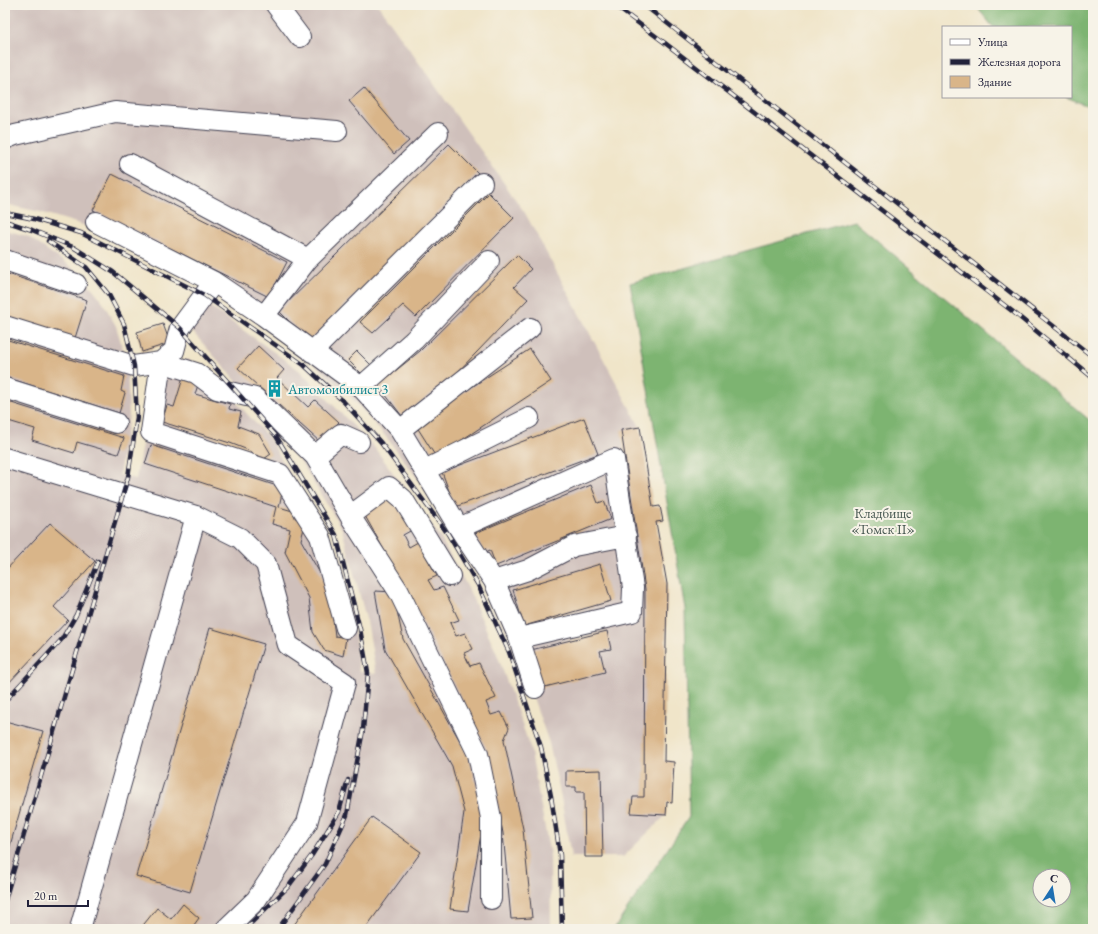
<svg xmlns="http://www.w3.org/2000/svg" width="1098" height="934" viewBox="0 0 1098 934" font-family="'EB Garamond',serif">
<style>
.industrial{fill:#cfc0bb}
.forest{fill:#7db471;stroke:#506b56;fill-rule:evenodd}
.building{fill:#d9b589}
.lines{fill:none;stroke-linecap:round;stroke-linejoin:round}
.minor-casing{stroke:#413f50;stroke-width:22}
.minor{stroke:#fff;stroke-width:20}
.rail-casing{stroke:#22223b;stroke-width:4.5}
.rail{stroke:#f7f3e8;stroke-width:3;stroke-dasharray:9;stroke-linecap:butt}
.labels{text-anchor:middle;stroke-width:4;stroke-linejoin:round;paint-order:stroke}
.culture-label{font-size:14px;fill:#0d838f;stroke:#f7f3e8;text-anchor:start}
.park-label{font-size:14px;fill:#475751;stroke:#f7f3e8}
</style>
<rect width="100%" height="100%" fill="#f7f3e8"/>
<filter id="ink" filterUnits="userSpaceOnUse"><feTurbulence type="fractalNoise" baseFrequency=".025" numOctaves="2"/><feDisplacementMap in="SourceGraphic" scale="8" xChannelSelector="R" yChannelSelector="G"/><feConvolveMatrix kernelMatrix="1 2 1 2 8 2 1 2 1" color-interpolation-filters="sRGB"/></filter>
<filter id="wash" filterUnits="userSpaceOnUse"><feTurbulence type="fractalNoise" baseFrequency=".012" numOctaves="4" result="noise"/><feDisplacementMap in="SourceGraphic" scale="16" xChannelSelector="R" yChannelSelector="G"/><feGaussianBlur stdDeviation="0.9" result="paint"/><feColorMatrix in="noise" values="0 0 0 0 0 0 0 0 0 0 0 0 0 0 0 0 0 1.4 0 .05"/><feComposite in="paint" operator="in"/></filter>
<g filter="url(#wash)">
<rect width="100%" height="100%" fill="#f0e5c9"/>
<!-- industrial -->
<path class="industrial" d="M 5,5 L 378,5 L 525,213 L 640,427 L 653,507 L 660,506 L 663,521 L 656,523 L 667,584 L 664,760 L 674,762 L 672,803 L 667,802 L 666,815 L 623,857 L 571,857 L 561,797 L 549,743 L 516,649 L 486,582 L 456,532 L 414,474 L 387,438 L 350,396 L 307,357 L 210,290 L 86,226 L 40,212 L 5,204 Z
M 5,230 L 27,236 L 80,273 L 101,299 L 116,326 L 127,362 L 129,416 L 119,475 L 136,479 L 146,421 L 146,375 L 188,359 L 218,382 L 269,438 L 327,537 L 354,630 L 359,671 L 376,674 L 368,626 L 342,529 L 283,433 L 189,328 L 208,305 L 299,370 L 374,447 L 440,537 L 468,588 L 497,654 L 530,747 L 550,855 L 551,929 L 5,929 Z"/>
<!-- forest -->
<path class="forest" d="M 975,5 L 1093,5 L 1093,108 L 1066,97 L 1071,97 L 1071,27 L 993,27 Z
M 854,221 L 1093,423 L 1093,929 L 614,929 L 689,817 L 685,609 L 630,283 ZM 1040,876 L 1064,876 L 1064,900 L 1040,900 Z"/>
<g id="blocks">
<!-- building -->
<path class="building" d="M 364,88 L 409,141 L 394,154 L 349,101 Z
M 449,144 L 478,173 L 309,341 L 279,311 Z
M 112,174 L 287,262 L 269,297 L 93,210 Z
M 489,193 L 514,218 L 416,317 L 403,305 L 373,333 L 360,322 Z
M 517,255 L 531,269 L 514,287 L 528,299 L 451,379 L 402,416 L 378,385 L 420,351 Z
M 5,273 L 87,300 L 75,338 L 5,316 Z
M 163,324 L 170,343 L 142,352 L 137,332 Z
M 5,339 L 124,376 L 121,391 L 125,393 L 119,413 L 5,377 Z
M 258,346 L 284,370 L 277,378 L 308,407 L 315,400 L 339,422 L 320,442 L 238,368 Z
M 530,349 L 551,381 L 436,457 L 415,424 Z
M 357,351 L 371,365 L 362,374 L 348,360 Z
M 183,378 L 199,382 L 195,394 L 230,404 L 229,409 L 241,412 L 238,426 L 259,434 L 271,454 L 261,461 L 248,450 L 230,443 L 162,422 L 167,405 L 174,407 Z
M 5,401 L 124,438 L 118,454 L 77,442 L 74,453 L 32,440 L 35,429 L 5,420 Z
M 584,418 L 598,454 L 455,507 L 442,472 Z
M 640,427 L 653,507 L 660,506 L 663,521 L 656,522 L 667,584 L 664,761 L 674,762 L 672,803 L 667,802 L 666,815 L 631,813 L 633,797 L 644,797 L 645,589 L 621,430 Z
M 151,445 L 283,488 L 279,507 L 296,512 L 295,518 L 306,520 L 301,540 L 329,589 L 335,636 L 346,638 L 343,656 L 324,650 L 313,632 L 309,598 L 285,552 L 290,529 L 272,524 L 276,507 L 145,464 Z
M 591,485 L 598,503 L 604,501 L 611,519 L 496,566 L 490,550 L 484,553 L 475,533 Z
M 391,496 L 412,530 L 403,535 L 409,547 L 418,542 L 437,576 L 428,580 L 434,590 L 443,587 L 459,620 L 450,623 L 456,636 L 465,633 L 473,649 L 464,653 L 470,666 L 479,663 L 496,698 L 486,702 L 491,715 L 501,712 L 509,728 L 504,740 L 523,829 L 532,918 L 511,919 L 503,833 L 486,748 L 412,600 L 364,514 Z
M 50,523 L 95,561 L 54,607 L 68,620 L 5,687 L 5,571 Z
M 600,564 L 611,601 L 524,626 L 513,590 Z
M 375,591 L 393,592 L 403,639 L 470,759 L 484,816 L 468,911 L 450,909 L 464,812 L 452,766 L 385,649 Z
M 210,628 L 264,644 L 190,892 L 136,876 Z
M 607,631 L 611,649 L 600,651 L 605,672 L 541,688 L 531,650 Z
M 5,721 L 43,731 L 5,863 Z
M 601,770 L 603,857 L 585,857 L 584,792 L 576,792 L 576,787 L 566,787 L 566,771 Z
M 372,817 L 421,852 L 365,929 L 291,929 Z
M 183,904 L 199,918 L 191,929 L 140,929 L 157,908 L 171,919 Z"/>
</g>
</g>
<g filter="url(#ink)">
<use href="#blocks" fill-opacity="0" stroke="#413f50" stroke-width="1"/>
<g class="lines">
<defs>
<path id="minor" d="M 276,5 L 300,37
M 5,139 L 15,135 L 115,112 L 337,131
M 130,164 L 308,259
M 96,222 L 214,282
M 5,260 L 76,284
M 264,316 L 308,259 L 438,133
M 5,326 L 134,366 L 161,362 L 174,351 L 180,328 L 214,282 L 264,316 L 361,387 L 400,430 L 459,528 L 494,581 L 519,638 L 535,688
M 312,352 L 482,183
M 361,387 L 414,340 L 489,261
M 5,388 L 116,423
M 400,430 L 530,328
M 315,456 L 341,434 L 359,442
M 5,458 L 196,516
M 425,470 L 529,418
M 350,516 L 389,487 L 403,499 L 450,576
M 459,528 L 614,459 L 633,588 L 632,612 L 519,638
M 494,581 L 528,570 L 574,546 L 626,536
M 346,628 L 320,536 L 280,474 L 151,432 L 161,362 L 196,373 L 217,389 L 255,398 L 315,456 L 350,516 L 399,592 L 478,754 L 491,818 L 491,899
M 80,929 L 196,516 L 240,538 L 266,564 L 288,645 L 345,683 L 307,823 L 256,900 L 226,929"/>
</defs>
<!-- minor casing -->
<use href="#minor" class="minor-casing"/>
<!-- minor -->
<use href="#minor" class="minor"/>
<defs>
<path id="rail" d="M 614,5 L 665,43 L 1012,311 L 1093,378
M 644,5 L 1093,357
M 5,213 L 34,219 L 81,233 L 204,295 L 304,365 L 344,402 L 381,443 L 448,534 L 478,585 L 509,652 L 541,747 L 551,796 L 560,855 L 562,929
M 5,221 L 32,230 L 73,247 L 113,272 L 180,328 L 276,436 L 336,535 L 360,629 L 368,673 L 363,730 L 347,815 L 325,864 L 278,929
M 5,701 L 62,639 L 76,615 L 98,561
M 5,900 L 128,477 L 137,417 L 134,366 L 124,324 L 109,295 L 86,267 L 48,241
M 245,929 L 288,887 L 312,855 L 339,812 L 348,780"/>
</defs>
<!-- rail casing -->
<use href="#rail" class="rail-casing"/>
<!-- rail -->
<use href="#rail" class="rail"/>
</g>
</g>
<!-- icons -->
<defs>
<symbol id="building-bare" viewBox="-9 -9 18 18"><path d="M-4-6H4V6H1V3H-1V6H-4ZM-2.5-4.3h1.7v1.8h-1.7ZM.8-4.3h1.7v1.8H.8ZM-2.5-1h1.7V.8h-1.7ZM.8-1h1.7V.8H.8Z" fill="#0f9aa8" stroke="#f7f3e8" stroke-width="2.5" paint-order="stroke"/></symbol>
</defs>
<g fill-rule="evenodd">
<use href="#building-bare" x="262" y="376" width="25" height="25"/>
</g>
<g class="labels">
<!-- culture labels -->
<g class="culture-label">
<text x="288" y="394">Автомоибилист 3</text>
</g>
<!-- park labels -->
<g class="park-label">
<text x="883" y="518">Кладбище<tspan x="883" dy="16">«Томск II»</tspan></text>
</g>
</g>
<!-- margin -->
<rect width="1098" height="934" fill="none" stroke="#f7f3e8" stroke-width="20"/>
<!-- legend -->
<rect x="942" y="26" width="130" height="72" fill="#f7f3e8" stroke="#a29fa3"/>
<rect x="950" y="39" width="20" height="6" fill="#ffffff" stroke="#a29fa3"/>
<text x="978" y="46" font-size="12" fill="#22223b">Улица</text>
<rect x="950" y="59" width="20" height="6" fill="#22223b" stroke="#a29fa3"/>
<text x="978" y="66" font-size="12" fill="#22223b">Железная дорога</text>
<rect x="950" y="76" width="20" height="12" fill="#d9b589" stroke="#a29fa3"/>
<text x="978" y="86" font-size="12" fill="#22223b">Здание</text>
<!-- north arrow -->
<g transform="translate(1052 888) rotate(12)"><circle r="19" fill="#f7f3e8" stroke="#a29fa3"/>
<path d="M0-3L7 15L0 10L-7 15Z" fill="#1f6fb2"/>
<text y="-6" font-size="11" font-weight="bold" text-anchor="middle" fill="#22223b">С</text>
</g>
<!-- scale -->
<path d="M28 900v6h60v-6" fill="none" stroke="#22223b" stroke-width="2"/>
<text x="34" y="900" font-size="12" fill="#22223b" stroke="#f7f3e8" stroke-width="3" paint-order="stroke">20 m</text>
</svg>
